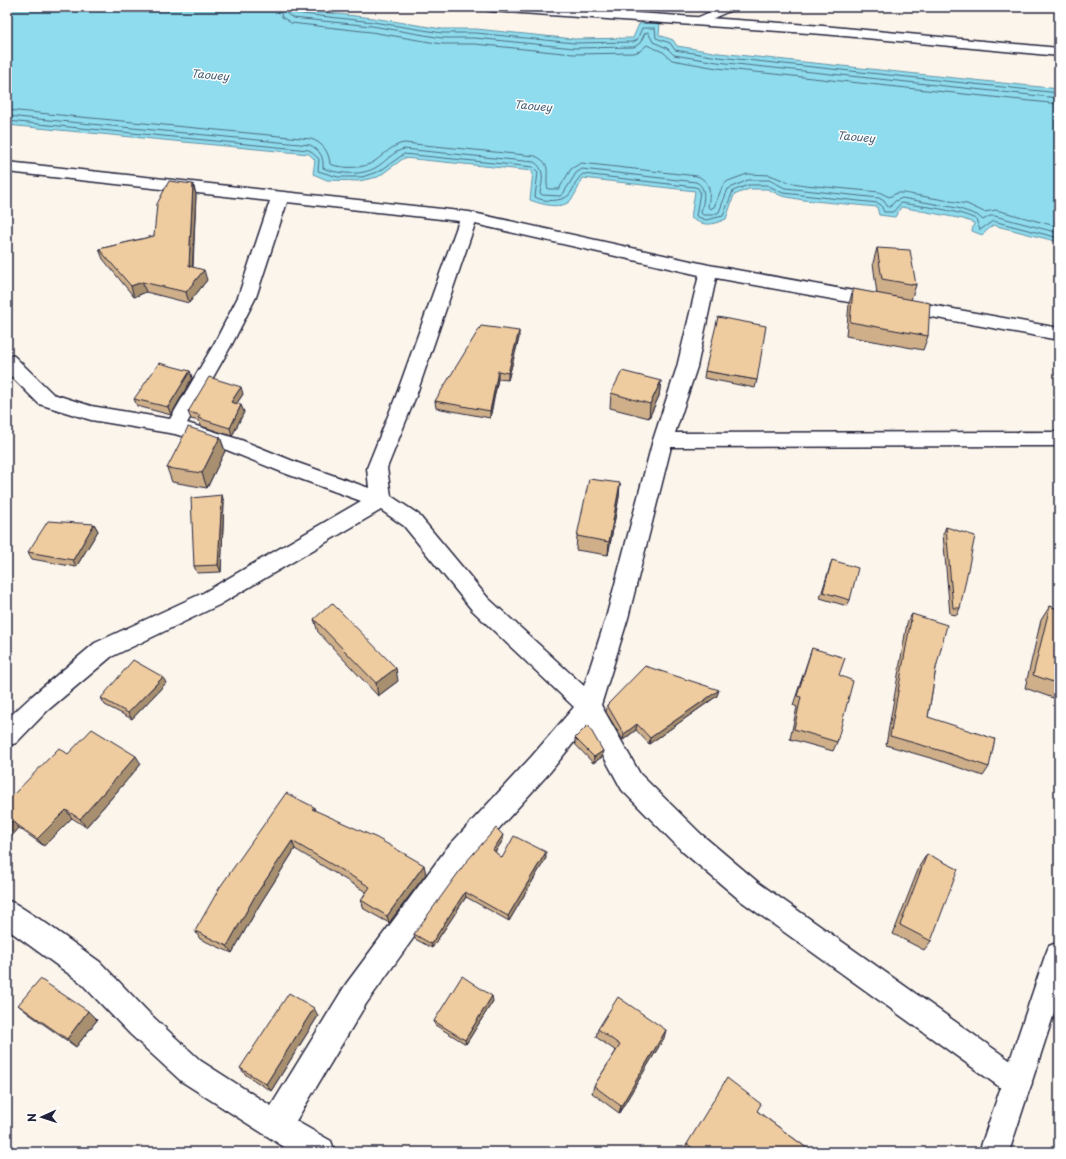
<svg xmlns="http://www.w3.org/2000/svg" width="1066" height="1159" viewBox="0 0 1066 1159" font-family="'Playpen Sans',sans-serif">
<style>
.water{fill:#8edced;stroke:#6392a6}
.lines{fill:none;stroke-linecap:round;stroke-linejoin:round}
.shore{stroke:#4d6c82;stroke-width:1}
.lane-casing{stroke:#22223b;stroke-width:3}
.street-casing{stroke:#22223b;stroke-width:3}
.secondary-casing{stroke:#22223b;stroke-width:3}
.lane{fill:#fff;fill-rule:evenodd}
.street{fill:#fff;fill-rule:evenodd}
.secondary{fill:#fff;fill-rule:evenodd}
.wall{fill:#ceaf8a;stroke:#22223b}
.shaded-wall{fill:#a78f70;stroke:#22223b}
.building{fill:#efcca0;stroke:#22223b}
.labels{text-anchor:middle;stroke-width:3;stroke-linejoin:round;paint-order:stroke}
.far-water-label{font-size:11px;font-style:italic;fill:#425a70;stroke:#fff}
</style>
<rect width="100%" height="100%" fill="#fcf5ec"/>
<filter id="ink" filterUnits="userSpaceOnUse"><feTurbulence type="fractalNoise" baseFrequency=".025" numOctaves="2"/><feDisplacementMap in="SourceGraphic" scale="8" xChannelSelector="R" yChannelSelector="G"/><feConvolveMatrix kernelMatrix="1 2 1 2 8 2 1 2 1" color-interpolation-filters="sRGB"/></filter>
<g filter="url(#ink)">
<!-- water -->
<path class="water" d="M 7,7 L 276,7 L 373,18 L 442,29 L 476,29 L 574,39 L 633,38 L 639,24 L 650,23 L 660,24 L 659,35 L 673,40 L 677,46 L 719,53 L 1059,89 L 1059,242 L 993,225 L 982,235 L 972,231 L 974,223 L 963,219 L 901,207 L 895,217 L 879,215 L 877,207 L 803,200 L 782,196 L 767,189 L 749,189 L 734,195 L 726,219 C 712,225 705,227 691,218 L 695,191 L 583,178 C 579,185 576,195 570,201 C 561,210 540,204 530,200 L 533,171 L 404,158 L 378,177 L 359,181 L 327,180 L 313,174 L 315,160 L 309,154 L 7,125 Z"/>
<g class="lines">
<!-- shore -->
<path class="shore" d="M 279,7 L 282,17 L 291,23 L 371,32 L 442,44 L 475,44 L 573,54 L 634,53 L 640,51 L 647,45 L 663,52 L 672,60 L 717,68 L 1059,104
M 285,7 L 287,14 L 293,18 L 372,26 L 442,38 L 475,38 L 574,48 L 634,47 L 640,43 L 645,33 L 648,32 L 653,42 L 667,48 L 674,55 L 717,62 L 1059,98
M 290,7 L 291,11 L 294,13 L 373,22 L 442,33 L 476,33 L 574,43 L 633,42 L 637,40 L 642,28 L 655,28 L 656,38 L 670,43 L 675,50 L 718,57 L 1059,93
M 7,110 L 311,139 C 323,143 329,152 330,164 C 343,169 364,169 375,161 C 385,154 392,145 404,143 L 535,156 C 554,164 544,175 548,189 L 559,189 L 571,169 L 581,163 L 697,176 C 712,182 710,194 708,207 L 710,209 L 714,207 L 723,185 L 728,181 L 747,174 L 770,175 L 787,182 L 805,185 L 879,192 L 889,197 L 897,193 L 904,193 L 967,204 L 984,212 L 996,210 L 1059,227
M 7,116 L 310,145 C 320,150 324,157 323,168 C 337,174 361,176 375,168 C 386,162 392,152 404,149 L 534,162 C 546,169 542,182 540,193 L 542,195 L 560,196 L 563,194 L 576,173 L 582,169 L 696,182 C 708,188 703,202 701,213 L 703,215 L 713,215 L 719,212 L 728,189 L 748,180 L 769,180 L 785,188 L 879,198 L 884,201 L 888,207 L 890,207 L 895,201 L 902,198 L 957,208 L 977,215 L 983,220 L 990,216 L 995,216 L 1059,233
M 7,121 L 309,150 L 319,159 L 318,171 L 338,177 L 362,177 L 380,171 L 404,154 L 533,167 L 538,172 L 535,197 C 543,202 562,202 569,195 C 575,188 575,180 583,174 L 695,187 L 698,188 L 700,192 L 696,216 L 706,220 L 723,216 L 733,191 L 748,185 L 767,185 L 783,193 L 878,203 L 881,205 L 884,212 L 893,212 L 901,203 C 926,207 953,209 976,219 L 980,230 L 993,221 L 1059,238"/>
<defs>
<path id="lane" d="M 721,7 L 735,7 L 734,9 L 700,24 L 692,24 L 691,22 L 692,20 Z"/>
<path id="street" d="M 7,162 L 469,212 L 709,265 L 1059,328 L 1059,340 L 716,278 L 697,367 L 675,433 L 1059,432 L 1059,446 L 671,447 L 628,618 L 601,705 L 640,774 L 701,834 L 759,883 L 1028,1073 L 1032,1083 L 1028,1093 L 1018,1097 L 1008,1093 L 741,901 L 683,852 L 622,790 L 587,726 L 550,772 L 465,866 L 366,1004 L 296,1121 L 331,1141 L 335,1152 L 292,1152 L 181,1081 L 130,1034 L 80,982 L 7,929 L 7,900 L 16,904 L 47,924 L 100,962 L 150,1014 L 201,1061 L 271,1106 L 346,984 L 447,848 L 532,756 L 574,707 L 472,610 L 404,526 L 381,510 L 219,605 L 111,657 L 48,710 L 16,743 L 7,746 L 7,719 L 32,696 L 95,643 L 203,593 L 361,501 L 284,473 L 227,450 L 175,434 L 91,420 L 39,404 L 7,372 L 7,354 L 14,356 L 53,394 L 91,406 L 170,419 L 214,344 L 238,297 L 270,201 L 7,172 ZM 287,202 L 459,221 L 396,396 L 367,468 L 369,488 L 298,463 L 241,440 L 187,423 L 232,344 L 256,297 ZM 475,224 L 699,275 L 677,367 L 653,440 L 606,618 L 584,686 L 488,598 L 418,514 L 391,496 L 387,468 L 416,396 Z"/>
<path id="secondary" d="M 484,7 L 552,7 L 823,26 L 1059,48 L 1059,56 L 823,34 L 491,11 L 486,10 Z
M 1059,942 L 1059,998 L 1009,1152 L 979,1152 L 1045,956 L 1049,946 Z"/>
</defs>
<!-- lane casing -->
<use href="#lane" class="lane-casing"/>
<!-- street casing -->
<use href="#street" class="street-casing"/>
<!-- secondary casing -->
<use href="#secondary" class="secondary-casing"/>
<!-- lane -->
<use href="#lane" class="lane"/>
<!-- street -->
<use href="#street" class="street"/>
<!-- secondary -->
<use href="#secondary" class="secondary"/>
</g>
<!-- wall -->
<path class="wall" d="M 193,184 L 196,194 L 193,267 L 207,280 L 189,303 L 146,292 L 134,297 L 103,259 L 99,249 L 154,236 Z
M 877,248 L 916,285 L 911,300 L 928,336 L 923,350 L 846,336 L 849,304 L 853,289 L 877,294 L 873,263 Z
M 519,338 L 508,380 L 498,379 L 490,418 L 436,408 L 435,401 Z
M 190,371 L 192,378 L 171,415 L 137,406 L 134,399 Z
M 705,371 L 757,380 L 755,388 L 704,378 Z
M 661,381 L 659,396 L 649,418 L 610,408 L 611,393 Z
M 243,394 L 237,403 L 244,412 L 232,436 L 201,426 L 199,421 L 191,419 L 188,412 Z
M 220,437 L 225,451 L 207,488 L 172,482 L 167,468 Z
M 620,483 L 619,497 L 608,555 L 576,550 L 577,536 Z
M 224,502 L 221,572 L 197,573 L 194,566 Z
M 94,524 L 98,531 L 76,567 L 32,559 L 28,552 Z
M 946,527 L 960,608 L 957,615 L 950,614 L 943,534 Z
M 832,560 L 850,600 L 847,606 L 820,598 Z
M 1050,606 L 1059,610 L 1059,689 L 1053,698 L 1025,688 L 1041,620 Z
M 912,614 L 936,668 L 928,717 L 989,767 L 983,776 L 937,760 L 886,745 L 907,623 Z
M 314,619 L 398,681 L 378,696 L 318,632 Z
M 812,648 L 839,675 L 837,742 L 833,751 L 790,739 L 797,707 L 793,705 Z
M 166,683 L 132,719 L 105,705 L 101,698 Z
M 717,696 L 649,744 L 636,730 L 623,740 L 606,712 L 607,705 Z
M 575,738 L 603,751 L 602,757 L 593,763 L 575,744 Z
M 68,754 L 141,764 L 86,827 L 72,818 L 44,846 L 19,828 L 7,841 L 7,797 L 9,799 Z
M 314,807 L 315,811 L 426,874 L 389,923 L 364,909 L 361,900 L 366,892 L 295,849 L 260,904 L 232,953 L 200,939 L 195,931 Z
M 503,840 L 495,852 L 502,858 L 546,858 L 509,921 L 466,897 L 432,948 L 415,939 L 414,934 Z
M 927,854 L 931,941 L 924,950 L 893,934 L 920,865 Z
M 493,1001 L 466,1044 L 435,1025 L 434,1021 Z
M 18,1005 L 88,1011 L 97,1020 L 76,1047 L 29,1014 Z
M 318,1016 L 271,1091 L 246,1075 L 240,1068 Z
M 598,1029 L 664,1038 L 619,1113 L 592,1093 L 594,1086 L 616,1051 L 596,1037 Z
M 757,1111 L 812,1152 L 682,1152 L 687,1144 Z"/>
<!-- shaded-wall -->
<path class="shaded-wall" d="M 193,184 L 196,194 L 192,277 L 189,266 Z
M 204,270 L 207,280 L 189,303 L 186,292 Z
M 142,282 L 146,292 L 134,297 L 131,286 Z
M 519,331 L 519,338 L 508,380 L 508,373 Z
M 190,371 L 192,378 L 171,415 L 168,407 Z
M 498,371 L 498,379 L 490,418 L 490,411 Z
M 661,381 L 659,396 L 649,418 L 650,404 Z
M 241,387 L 243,394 L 233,409 L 231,402 Z
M 241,405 L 244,412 L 232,436 L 230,428 Z
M 220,437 L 225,451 L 207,488 L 202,473 Z
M 620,483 L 619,497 L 608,555 L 609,542 Z
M 222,495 L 224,502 L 221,572 L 218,565 Z
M 94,524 L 98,531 L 76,567 L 73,560 Z
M 396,668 L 398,681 L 378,696 L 376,683 Z
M 163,677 L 166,683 L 132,719 L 128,713 Z
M 719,690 L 717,696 L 649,744 L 650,738 Z
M 637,724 L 636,730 L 623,740 L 624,734 Z
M 603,751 L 602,757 L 593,763 L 594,757 Z
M 136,756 L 141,764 L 86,827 L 80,819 Z
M 66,810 L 72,818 L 44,846 L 37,839 Z
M 12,821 L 19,828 L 7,841 L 7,826 Z
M 503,835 L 503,840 L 493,855 L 493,850 Z
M 292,841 L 295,849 L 260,904 L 232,953 L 227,946 L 255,896 Z
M 546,852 L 546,858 L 509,921 L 508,916 Z
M 424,865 L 426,874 L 389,923 L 387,916 Z
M 465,892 L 466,897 L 432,948 L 431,944 Z
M 492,996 L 493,1001 L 466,1044 L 465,1040 Z
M 314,1008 L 318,1016 L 271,1091 L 266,1084 Z
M 88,1011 L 97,1020 L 76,1047 L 67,1039 Z
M 666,1030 L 664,1038 L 619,1113 L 621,1106 Z"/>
<!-- building -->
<path class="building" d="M 169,181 L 193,184 L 189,266 L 204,270 L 186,292 L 142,282 L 131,286 L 99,249 L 154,236 L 157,204 Z
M 877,248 L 910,250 L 916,285 L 882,279 Z
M 853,289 L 930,303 L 928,336 L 850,322 Z
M 718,317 L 766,326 L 757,380 L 705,371 Z
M 481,326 L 519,331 L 508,373 L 498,371 L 490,411 L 435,401 Z
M 159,363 L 190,371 L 168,407 L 134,399 Z
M 622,371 L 661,381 L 650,404 L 611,393 Z
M 209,377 L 241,387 L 231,402 L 241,405 L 230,428 L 198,418 L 200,415 L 188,412 Z
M 188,427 L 220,437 L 202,473 L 167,468 Z
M 589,479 L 620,483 L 609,542 L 577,536 Z
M 222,495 L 218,565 L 194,566 L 191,498 Z
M 48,521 L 94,524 L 73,560 L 28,552 Z
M 946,527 L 975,536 L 960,608 L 953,608 Z
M 832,560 L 858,568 L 850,600 L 823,592 Z
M 332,603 L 396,668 L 376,683 L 314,619 Z
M 1050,606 L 1059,610 L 1059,684 L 1033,675 Z
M 912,614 L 947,625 L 936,668 L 928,717 L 995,739 L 989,767 L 942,751 L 890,736 Z
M 812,648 L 845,658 L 839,675 L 853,681 L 837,742 L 794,729 L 801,697 L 797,696 Z
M 133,660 L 163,677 L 128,713 L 101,698 Z
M 645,666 L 719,690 L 650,738 L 637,724 L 624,734 L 607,705 Z
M 588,725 L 603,751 L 594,757 L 575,738 Z
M 92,729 L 136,756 L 80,819 L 66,810 L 37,839 L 12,821 L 7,826 L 7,797 L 9,799 L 59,748 L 68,754 Z
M 286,793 L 314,807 L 312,809 L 377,838 L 424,865 L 387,916 L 361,900 L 370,887 L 292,841 L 255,896 L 227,946 L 195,931 L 220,887 Z
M 496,828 L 503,835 L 493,850 L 502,858 L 514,836 L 546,852 L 508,916 L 465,892 L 431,944 L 414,934 L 466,862 Z
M 927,854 L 958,869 L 931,941 L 900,925 Z
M 462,976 L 492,996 L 465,1040 L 434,1021 Z
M 40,979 L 88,1011 L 67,1039 L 18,1005 Z
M 289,993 L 314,1008 L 266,1084 L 240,1068 Z
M 618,997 L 666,1030 L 621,1106 L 594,1086 L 620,1045 L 598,1029 Z
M 727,1078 L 761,1104 L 757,1111 L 812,1152 L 698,1152 L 687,1144 Z"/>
</g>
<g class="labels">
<!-- far-water labels -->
<g class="far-water-label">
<text transform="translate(210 75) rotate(5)" y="4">Taouey</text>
<text transform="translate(533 106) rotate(5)" y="4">Taouey</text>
<text transform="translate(856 137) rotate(5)" y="4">Taouey</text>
</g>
</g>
<!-- margin -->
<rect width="1066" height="1159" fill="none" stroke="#fff" stroke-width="24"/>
<rect x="12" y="12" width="1042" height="1135" fill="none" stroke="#22223b" stroke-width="1.5" filter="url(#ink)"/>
<!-- north arrow -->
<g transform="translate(42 1117) rotate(267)" stroke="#ffffff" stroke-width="3" paint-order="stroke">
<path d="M0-3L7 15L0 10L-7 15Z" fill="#22223b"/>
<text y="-6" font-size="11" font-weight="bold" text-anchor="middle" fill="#22223b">N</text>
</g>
</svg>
